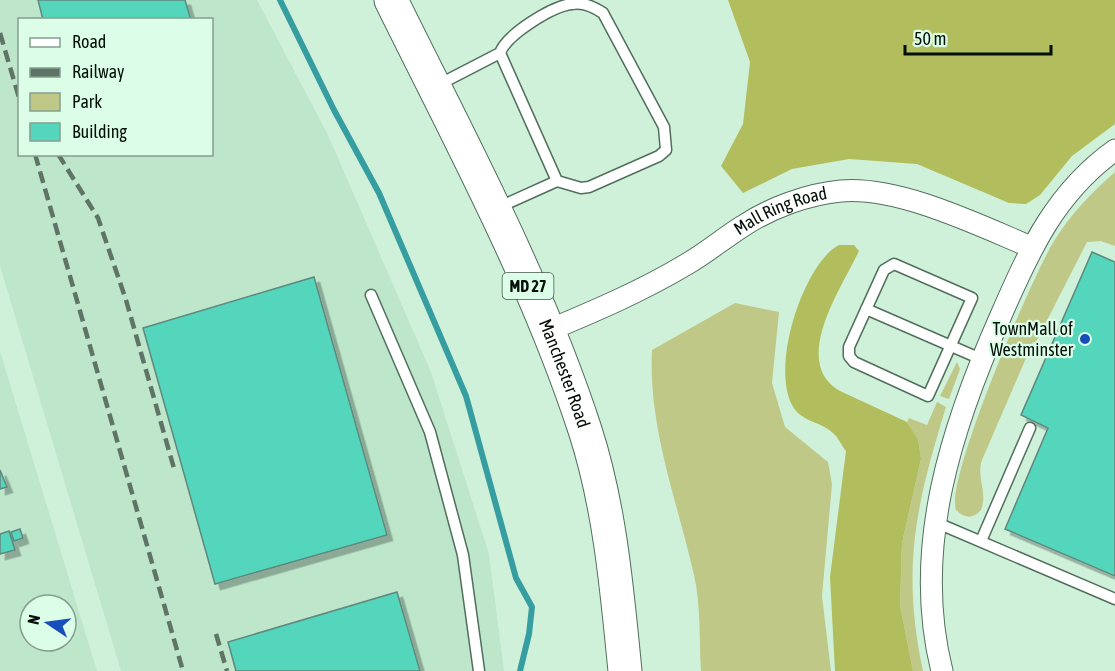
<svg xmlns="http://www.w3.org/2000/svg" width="1115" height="671" viewBox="0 0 1115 671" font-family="'Asap Condensed',sans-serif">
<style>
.built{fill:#bde6cb;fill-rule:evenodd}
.green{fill:#c0c887}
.forest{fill:#b2bd5d}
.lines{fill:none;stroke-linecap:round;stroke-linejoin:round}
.stream{stroke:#369ea0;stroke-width:6}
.building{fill:#53d6bc;stroke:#60887e;stroke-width:1.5;filter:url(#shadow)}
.service-casing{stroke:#516f5c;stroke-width:13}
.minor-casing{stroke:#516f5c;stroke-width:23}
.primary-casing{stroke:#516f5c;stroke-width:35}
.service{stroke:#fff;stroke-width:10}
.minor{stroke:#fff;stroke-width:21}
.primary{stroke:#fff;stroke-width:33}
.rail{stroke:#5f7466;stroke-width:4.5;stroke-dasharray:12 6;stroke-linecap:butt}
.poi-dot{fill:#164fbb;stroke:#dcfee8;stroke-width:2}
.labels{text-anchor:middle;stroke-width:4.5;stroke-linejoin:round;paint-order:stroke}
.shield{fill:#dcfee8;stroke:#45574b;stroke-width:1.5}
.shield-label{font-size:16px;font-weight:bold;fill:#040f08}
.street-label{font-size:18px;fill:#040f08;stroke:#dcfee8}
.poi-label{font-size:18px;fill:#040f08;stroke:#dcfee8;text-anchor:end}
</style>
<defs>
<filter id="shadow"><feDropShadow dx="5.5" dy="5.5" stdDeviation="0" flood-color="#0004"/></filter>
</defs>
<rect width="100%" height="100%" fill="#cff1da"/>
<!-- built -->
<path class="built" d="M 0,0 L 257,0 L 328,135 L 431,372 L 489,554 L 504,671 L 121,671 L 0,266 ZM 20,20 L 212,20 L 212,154 L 20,154 Z
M 0,351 L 97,671 L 0,671 ZM 30,605 L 66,605 L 66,641 L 30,641 Z"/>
<!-- green -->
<path class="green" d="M 1115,172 L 1115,246 L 1101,241 L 1087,242 L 1036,342 L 1033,342 L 982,460 C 976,478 988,492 981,510 C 973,519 965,519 956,510 C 945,479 1033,275 1054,241 C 1070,215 1092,192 1115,172 Z
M 735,303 L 779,312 L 772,383 L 785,427 L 828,462 L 832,484 L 822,596 L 831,671 L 701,671 C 699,640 701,605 694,575 C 677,500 648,427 652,350 Z
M 957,362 L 960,369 L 949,399 L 940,396 Z
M 937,402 L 946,407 C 916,505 901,568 923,671 L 913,671 L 900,605 L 902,543 L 921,459 L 918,439 L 907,422 L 909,418 L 927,425 Z"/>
<!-- forest -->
<path class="forest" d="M 728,0 L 1115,0 L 1115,124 L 1072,156 L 1040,195 L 1026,204 L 1009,203 L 917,164 L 849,159 L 792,169 L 743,193 L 721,166 L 743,124 L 750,62 Z
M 839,245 L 854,245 L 859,251 C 841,289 790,362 840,391 L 907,422 L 918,439 L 921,459 L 902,543 L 900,605 L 913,671 L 835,671 L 830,577 L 846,451 C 842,446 838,437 833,433 C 823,423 806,422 797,412 C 766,378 802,264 839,245 Z"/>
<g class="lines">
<!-- stream -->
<path class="stream" d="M 280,0 L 334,110 L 379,193 L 466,396 L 516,578 L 532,607 L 529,634 L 520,671"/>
</g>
<!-- building -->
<path class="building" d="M 38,0 L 185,0 L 191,20 L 43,20 Z
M 1092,252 L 1115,262 L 1115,576 L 1005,529 L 1048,428 L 1021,415 Z
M 314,277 L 387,535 L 215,584 L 143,328 Z
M 0,470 L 7,487 L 0,489 Z
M 20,529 L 23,538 L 14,541 L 11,532 Z
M 9,531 L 15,550 L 0,554 L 0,534 Z
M 397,592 L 420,671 L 236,671 L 228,642 Z"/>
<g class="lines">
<defs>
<path id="service" d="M 500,53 C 506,35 552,6 572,4 C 582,2 594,7 603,13 L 664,127 L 666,150 L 659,156 L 589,187 L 581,188 L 557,181
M 438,85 L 500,53 L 557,181 L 497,208
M 894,264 L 972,298 L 928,396 L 854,362 L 849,356 L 849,347 L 884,270 Z
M 371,295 L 430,432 L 463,555 L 479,671
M 866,309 L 981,359
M 935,522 L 1115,599
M 981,541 L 1030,428"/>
<g id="minor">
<path id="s1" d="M 547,331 C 595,311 642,291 687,264 C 706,253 724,238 743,226 C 770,208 808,194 841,191 C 899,186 978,225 1031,247"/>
<path d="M 942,671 C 911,548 952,425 1002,313 C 1030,249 1056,192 1115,150"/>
</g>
<g id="primary">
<path id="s2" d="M 391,0 C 460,140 536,280 585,430 C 610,507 617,590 625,671"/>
</g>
</defs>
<!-- service casing -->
<use href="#service" class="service-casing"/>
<!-- minor casing -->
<use href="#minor" class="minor-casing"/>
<!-- primary casing -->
<use href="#primary" class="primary-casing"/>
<!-- service -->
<use href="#service" class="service"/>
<!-- minor -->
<use href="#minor" class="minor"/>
<!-- primary -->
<use href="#primary" class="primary"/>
<!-- rail -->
<path class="rail" d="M 0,33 L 20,101
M 35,154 L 183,671
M 58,154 L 98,218 L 126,300 L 175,472
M 216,634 L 227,671"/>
</g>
<!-- markers -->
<circle class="poi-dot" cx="1085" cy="339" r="6"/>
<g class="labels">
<!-- shield labels -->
<rect class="shield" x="502.5" y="273" width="51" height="26" rx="4.5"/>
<g class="shield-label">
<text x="528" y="292">MD 27</text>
</g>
<!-- street labels -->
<g class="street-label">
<text dy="6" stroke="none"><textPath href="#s1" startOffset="264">Mall Ring Road</textPath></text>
<text dy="6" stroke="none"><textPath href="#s2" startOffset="412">Manchester Road</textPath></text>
</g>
<!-- poi labels -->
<g class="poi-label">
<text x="1073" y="335">TownMall of<tspan x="1073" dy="21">Westminster</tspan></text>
</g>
</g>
<!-- legend -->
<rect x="18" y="18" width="195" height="138" fill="#dcfee8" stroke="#869e8e" stroke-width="1.5"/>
<rect x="30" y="38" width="30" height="9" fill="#ffffff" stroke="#869e8e" stroke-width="1.5"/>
<text x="72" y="48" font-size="18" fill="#040f08">Road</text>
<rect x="30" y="68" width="30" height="9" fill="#5f7466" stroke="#869e8e" stroke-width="1.5"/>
<text x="72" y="78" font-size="18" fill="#040f08">Railway</text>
<rect x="30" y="93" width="30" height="18" fill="#c0c887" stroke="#869e8e" stroke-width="1.5"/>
<text x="72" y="108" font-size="18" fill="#040f08">Park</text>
<rect x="30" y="123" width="30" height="18" fill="#53d6bc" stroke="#869e8e" stroke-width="1.5"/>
<text x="72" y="138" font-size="18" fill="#040f08">Building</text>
<!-- north arrow -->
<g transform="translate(48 623) rotate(283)"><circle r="28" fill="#dcfee8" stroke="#869e8e" stroke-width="1.5"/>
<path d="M0-4.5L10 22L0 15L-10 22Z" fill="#164fbb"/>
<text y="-9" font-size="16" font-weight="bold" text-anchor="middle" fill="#040f08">N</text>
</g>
<!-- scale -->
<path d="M905 45v9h146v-9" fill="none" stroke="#040f08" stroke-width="3"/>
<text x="914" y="45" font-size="18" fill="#040f08" stroke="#dcfee8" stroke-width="4.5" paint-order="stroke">50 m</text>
</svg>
